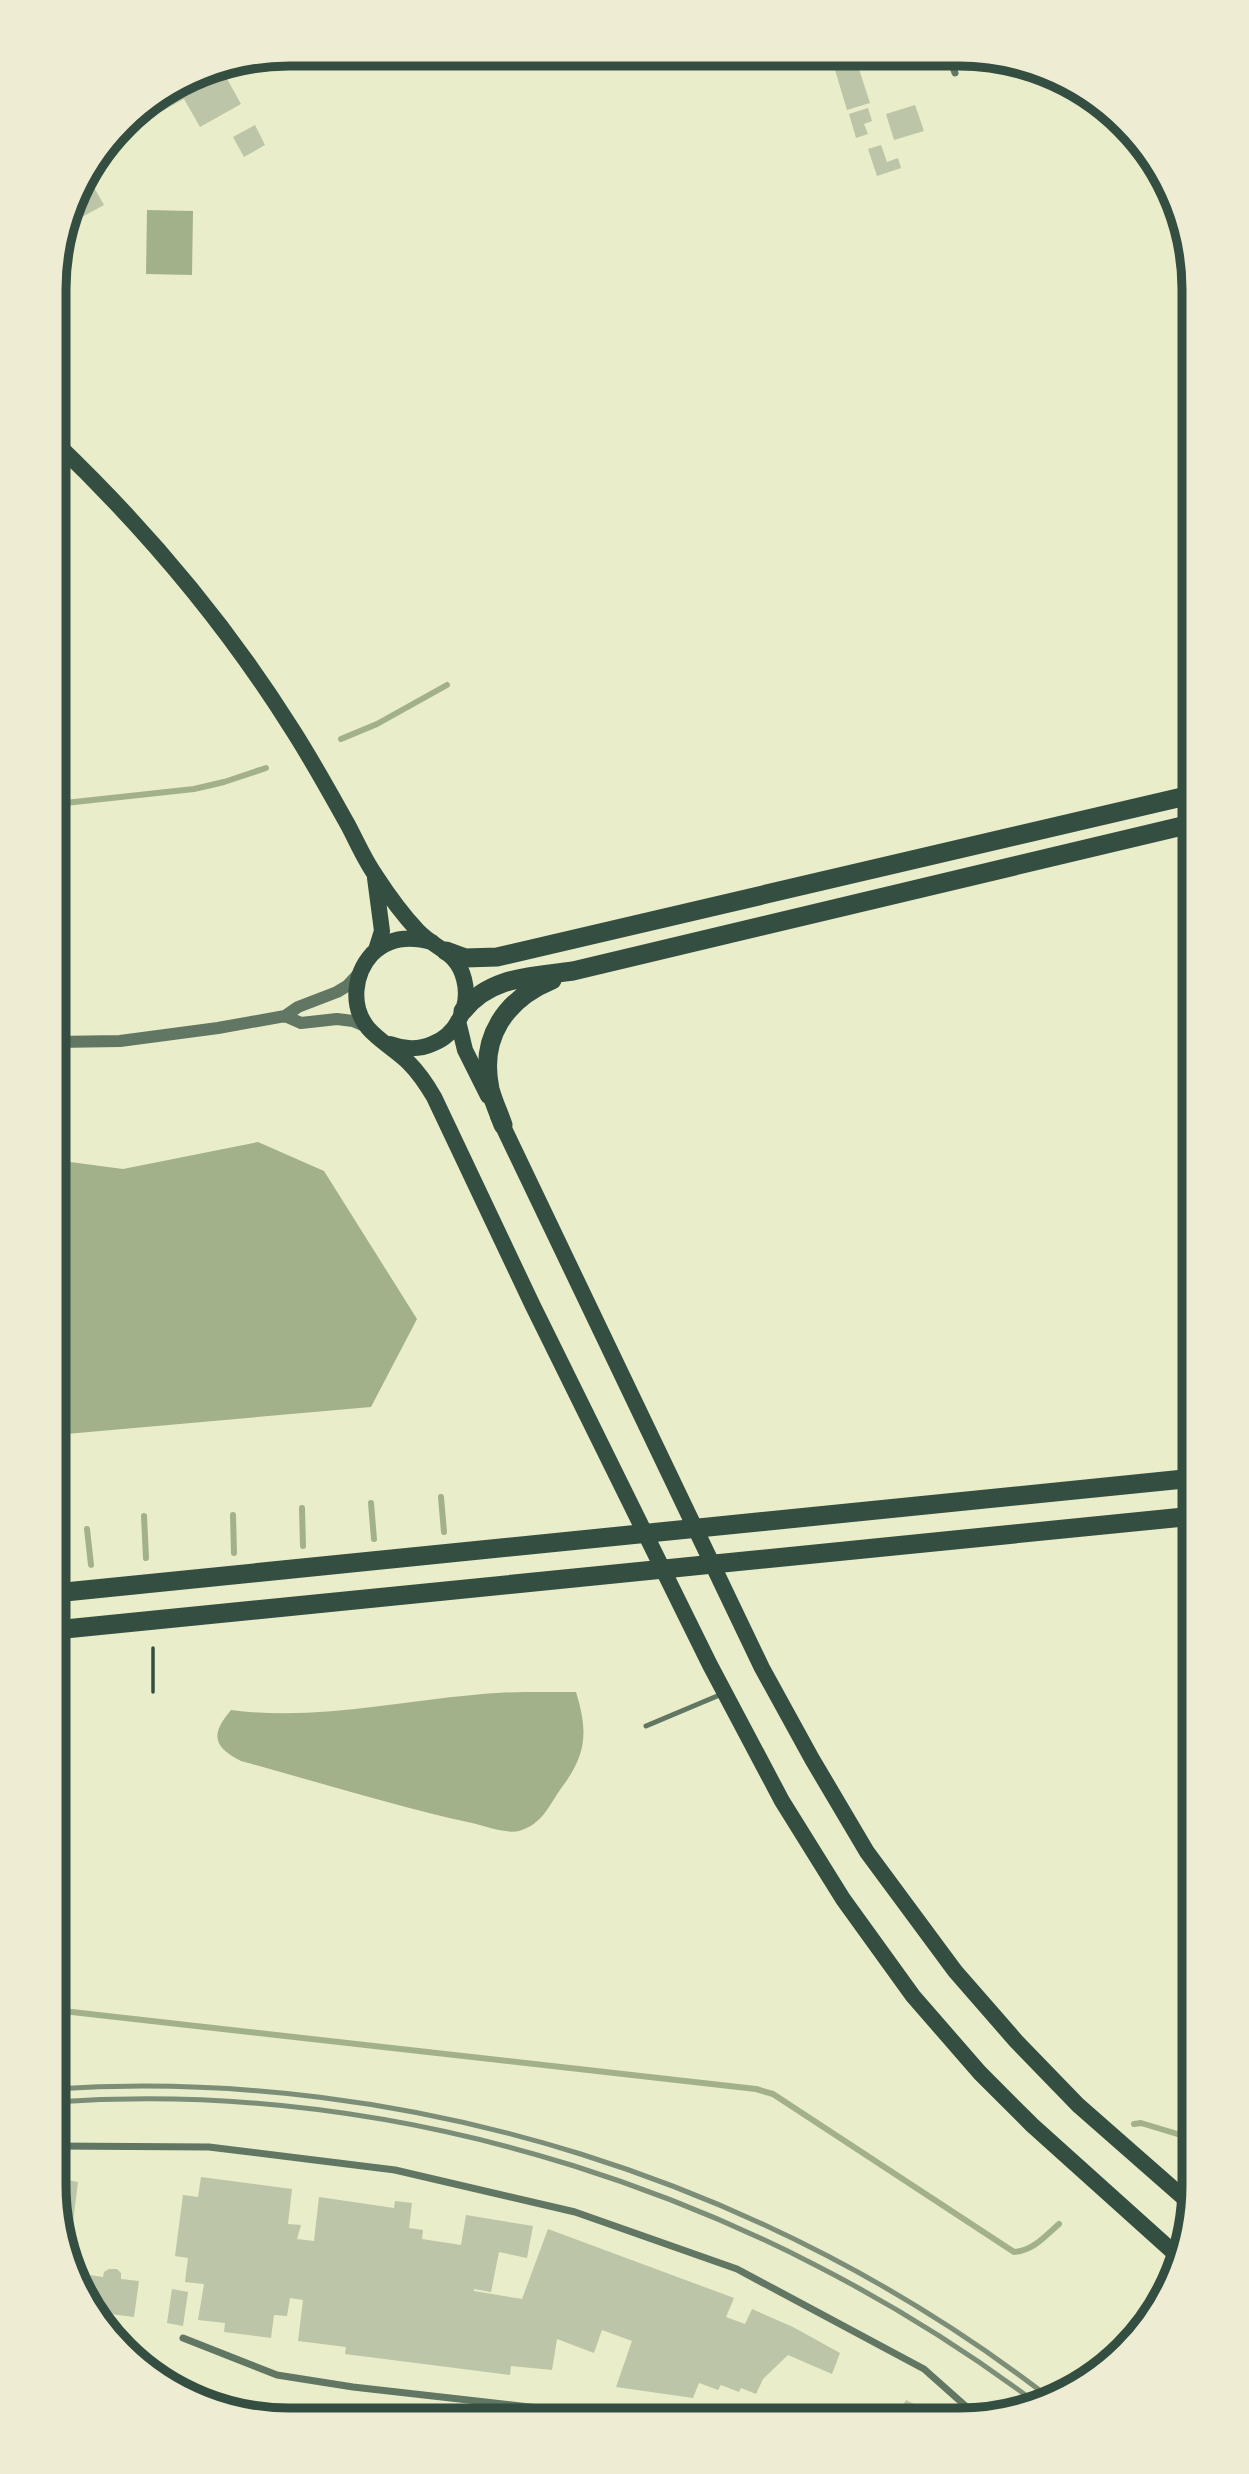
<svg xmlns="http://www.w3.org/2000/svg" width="1249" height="2474" viewBox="0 0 1249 2474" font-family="'Asap Condensed',sans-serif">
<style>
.water{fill:#a3b18a}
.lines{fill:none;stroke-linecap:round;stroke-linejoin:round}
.stream{stroke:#a3b18a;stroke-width:6}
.building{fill:#bcc5a7}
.path{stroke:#344e41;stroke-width:3.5}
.service{stroke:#617663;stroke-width:5}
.minor{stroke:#617663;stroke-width:7}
.tertiary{stroke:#617663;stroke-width:12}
.primary{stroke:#344e41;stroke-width:16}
.motorway{stroke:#344e41;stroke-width:19}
.rail{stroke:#7c8e77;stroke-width:5}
.rim{fill:none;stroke:#344e41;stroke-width:9}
</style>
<rect width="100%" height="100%" fill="#e9edc9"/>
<!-- water -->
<path class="water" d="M 147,210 L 193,211 L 192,275 L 146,274 Z
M 258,1142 L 324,1171 L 417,1319 L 371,1407 L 55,1435 L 55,1160 L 123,1169 Z
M 576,1692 C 588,1731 587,1754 562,1787 C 549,1805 543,1824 519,1831 C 506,1834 485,1826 472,1823 C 394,1806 318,1782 241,1761 C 212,1746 211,1734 231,1710 C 312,1721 393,1702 473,1695 C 507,1691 542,1692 576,1692 Z"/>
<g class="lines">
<!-- stream -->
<path class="stream" d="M 341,739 L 377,724 L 447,685
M 56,804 L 194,789 L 224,782 L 266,768
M 441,1497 L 444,1532
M 371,1503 L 374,1539
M 302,1508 L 303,1546
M 233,1515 L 234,1553
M 144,1516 L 146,1558
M 87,1529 L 91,1565
M 54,2010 L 756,2089 L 773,2094 L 1014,2252 C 1033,2251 1045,2236 1059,2224
M 1134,2124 L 1141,2123 L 1194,2139"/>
</g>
<!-- building -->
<path class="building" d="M 857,63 L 870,103 L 847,110 L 835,70 Z
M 221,68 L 241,104 L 200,127 L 184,99 L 116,136 L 134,113 L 200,72 Z
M 915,105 L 924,131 L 894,140 L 886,114 Z
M 868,108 L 872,121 L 864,124 L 868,134 L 856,138 L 849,114 Z
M 255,125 L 265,145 L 244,157 L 233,137 Z
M 881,145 L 887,162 L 898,158 L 901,168 L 877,176 L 868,149 Z
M 87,175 L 104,205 L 67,225 L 71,232 L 63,236 L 79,185 Z
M 201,2177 L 292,2189 L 288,2224 L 301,2225 L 297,2239 L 314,2241 L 319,2197 L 394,2208 L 395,2201 L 412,2203 L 409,2228 L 423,2230 L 422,2239 L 461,2245 L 466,2215 L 533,2226 L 527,2258 L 499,2252 L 491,2292 L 474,2289 L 474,2291 L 522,2299 L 548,2229 L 734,2298 L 726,2317 L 745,2324 L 752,2309 L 793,2327 L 840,2353 L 832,2374 L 788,2355 L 763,2379 L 756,2394 L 741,2388 L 739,2392 L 721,2385 L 718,2390 L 699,2383 L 693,2398 L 616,2387 L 632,2341 L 602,2330 L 594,2353 L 557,2339 L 552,2370 L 511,2366 L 510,2375 L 345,2354 L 346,2347 L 298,2341 L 303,2300 L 290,2298 L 287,2316 L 274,2315 L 271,2338 L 224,2332 L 225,2323 L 198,2320 L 204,2284 L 185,2282 L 188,2258 L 175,2256 L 183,2195 L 198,2197 Z
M 57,2178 L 78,2182 L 68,2262 L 55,2188 Z
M 109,2269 L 117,2269 L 121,2273 L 121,2279 L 139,2281 L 134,2317 L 102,2313 L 76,2273 L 103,2277 L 104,2272 Z
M 172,2289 L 188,2292 L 183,2326 L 167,2323 Z
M 906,2400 L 918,2406 L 912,2419 L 899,2412 Z"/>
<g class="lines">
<!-- path -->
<path class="path" d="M 153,1692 L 153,1648"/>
<!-- service -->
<path class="service" d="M 646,1726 L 722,1694"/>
<!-- minor -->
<path class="minor" d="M 950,58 L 955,73
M 54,2146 L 209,2147 L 395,2170 L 575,2212 L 737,2269 L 924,2369 L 978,2417
M 183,2338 L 277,2375 L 353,2387 L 635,2419"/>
<!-- tertiary -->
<path class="tertiary" d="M 285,1016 L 301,1023 L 337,1019 L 353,1021 L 367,1027
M 55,1042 L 120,1041 L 218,1028 L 285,1016 L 298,1007 L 337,992 L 347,986 L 359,973"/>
<!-- primary -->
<path class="primary" d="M 56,443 C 146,529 226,624 292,729 C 312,760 330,793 348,825 C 357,842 365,861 376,876 C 387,893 404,916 418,931 C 435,949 457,951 464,979 C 471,1005 457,1035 432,1044 C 419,1050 403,1049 390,1044
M 375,878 L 382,931 L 376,950
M 432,942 C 411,936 389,937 372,954 C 354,974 350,1006 368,1028 C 379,1041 396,1050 409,1063 C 419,1073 427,1085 434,1097 L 532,1304 L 710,1665 L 782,1801 L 843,1899 L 913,1996 L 980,2073 L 1032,2125 L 1181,2259
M 458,1021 L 465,1050 L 488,1096
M 498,1116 L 762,1668 L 812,1759 L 867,1852 L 955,1971 L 1016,2041 L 1078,2105 L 1193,2206"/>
<!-- motorway -->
<path class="motorway" d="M 446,951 L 465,958 L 497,957 L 1195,794
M 463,1011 C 490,976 532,977 573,971 L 1195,823
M 503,1125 C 499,1113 493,1101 490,1089 C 479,1037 506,999 552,980
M 55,1593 L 1194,1478
M 55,1630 L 1194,1516"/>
<!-- rail -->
<path class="rail" d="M 54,2089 C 408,2066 772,2182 1051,2399
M 54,2102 C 405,2078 760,2195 1039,2405"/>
</g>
<!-- crop -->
<path d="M0 0H1249V2474H0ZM289 66H959A223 223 0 0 1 1182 289V2185A223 223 0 0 1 959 2408H289A223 223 0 0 1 66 2185V289A223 223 0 0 1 289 66Z" fill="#eeecd3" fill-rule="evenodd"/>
<path class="rim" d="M289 66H959A223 223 0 0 1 1182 289V2185A223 223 0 0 1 959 2408H289A223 223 0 0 1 66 2185V289A223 223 0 0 1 289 66Z"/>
</svg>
